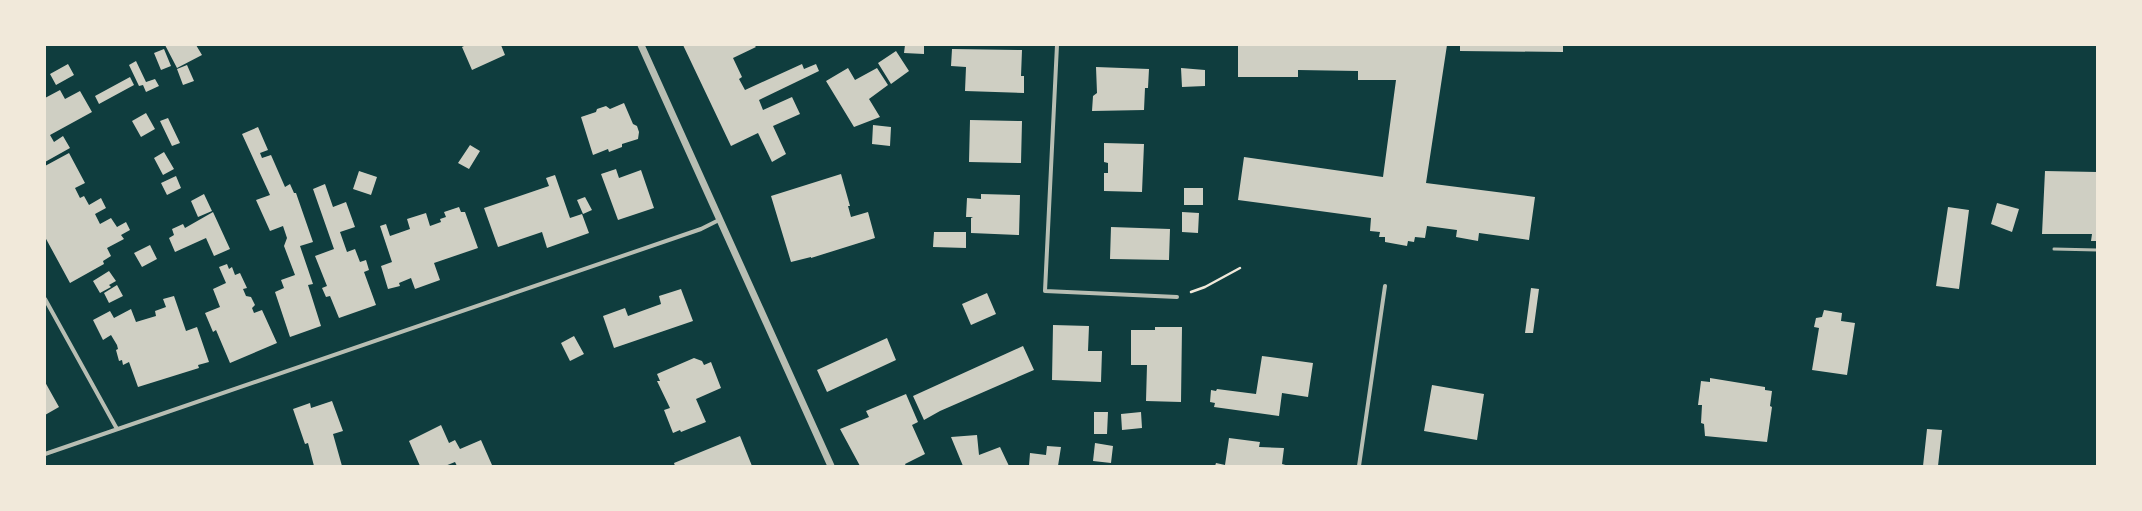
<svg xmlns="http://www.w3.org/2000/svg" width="2142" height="511" viewBox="0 0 2142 511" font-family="Overpass,sans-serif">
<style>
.building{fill:#cfcfc3}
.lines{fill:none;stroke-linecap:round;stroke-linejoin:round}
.path{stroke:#f1e9da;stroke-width:2.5}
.service{stroke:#b8beb3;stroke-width:3}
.minor{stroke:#b8beb3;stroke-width:4}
.tertiary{stroke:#b8beb3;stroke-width:7}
</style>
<rect width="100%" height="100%" fill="#0f3d3e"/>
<!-- building -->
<path class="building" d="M 165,45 L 196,45 L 202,55 L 177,68 Z
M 466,45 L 501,45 L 505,55 L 472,70 L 462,47 Z
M 683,45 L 754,45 L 756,47 L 733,58 L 742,77 L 739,79 L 745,90 L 802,64 L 804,69 L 816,64 L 819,71 L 759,100 L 763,110 L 792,97 L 800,114 L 773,126 L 786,154 L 772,162 L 758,133 L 731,146 Z
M 905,45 L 924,45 L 924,54 L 904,53 Z
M 1238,45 L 1447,45 L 1426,183 L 1535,197 L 1529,240 L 1479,233 L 1478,241 L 1456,237 L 1457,230 L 1427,226 L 1425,238 L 1415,237 L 1414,242 L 1408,241 L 1407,246 L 1385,242 L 1385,237 L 1379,237 L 1380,232 L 1370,231 L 1371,218 L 1238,200 L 1244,157 L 1383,177 L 1396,80 L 1358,80 L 1358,71 L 1298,70 L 1298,77 L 1238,77 Z
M 1460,45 L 1563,45 L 1563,52 L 1460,51 Z
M 164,49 L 171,66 L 161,70 L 154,53 Z
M 952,49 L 1022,50 L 1021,76 L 1024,76 L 1024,93 L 965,91 L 966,67 L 951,66 Z
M 896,51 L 909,71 L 891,84 L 878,63 Z
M 136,61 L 146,82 L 155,79 L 159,86 L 146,92 L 143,85 L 139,86 L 129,65 Z
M 68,64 L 74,75 L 56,85 L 50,74 Z
M 187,65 L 194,81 L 183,85 L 177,69 Z
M 1096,67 L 1149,69 L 1148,88 L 1145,88 L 1144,110 L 1092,111 L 1093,96 L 1097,93 Z
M 848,68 L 855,80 L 877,68 L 888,85 L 869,99 L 880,117 L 854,127 L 826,81 Z
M 1181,68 L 1205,70 L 1205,86 L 1182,87 Z
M 130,77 L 134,85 L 99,104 L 95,96 Z
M 60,90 L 65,99 L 80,91 L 92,112 L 50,135 L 54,142 L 63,136 L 70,148 L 45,162 L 45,98 Z
M 624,103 L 633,124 L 637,126 L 639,132 L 638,139 L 622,144 L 622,147 L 609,152 L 608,149 L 593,155 L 581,117 L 596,112 L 597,109 L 606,106 L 610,109 Z
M 146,113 L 155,129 L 141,137 L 132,121 Z
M 168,118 L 180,143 L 172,146 L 160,121 Z
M 970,120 L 1022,121 L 1021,163 L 969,162 Z
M 873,125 L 891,127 L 890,146 L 872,144 Z
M 258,127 L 268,150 L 260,153 L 262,158 L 271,155 L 285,187 L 290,184 L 294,193 L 296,193 L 313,242 L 300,246 L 313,284 L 308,285 L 321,326 L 290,337 L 275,292 L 284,288 L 281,280 L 295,275 L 284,246 L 287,238 L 283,226 L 270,231 L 256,200 L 270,195 L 242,134 Z
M 1104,143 L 1144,144 L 1142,192 L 1104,191 L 1104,173 L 1108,173 L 1108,163 L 1104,162 Z
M 470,145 L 480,151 L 469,169 L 458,163 Z
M 164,152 L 174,169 L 163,175 L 154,158 Z
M 69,153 L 85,183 L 75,188 L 80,198 L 84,196 L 89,205 L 101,198 L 106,208 L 95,214 L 100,224 L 111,218 L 117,227 L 126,222 L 130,230 L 121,235 L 124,239 L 107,248 L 111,256 L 103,261 L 104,264 L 70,283 L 45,237 L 45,166 Z
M 616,169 L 619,178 L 641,170 L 654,208 L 618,220 L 601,174 Z
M 359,171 L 377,177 L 371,195 L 353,189 Z
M 2045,171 L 2097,172 L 2097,241 L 2091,241 L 2092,234 L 2042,234 Z
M 841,174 L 850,206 L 848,206 L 851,217 L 868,212 L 875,238 L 811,258 L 811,257 L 791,262 L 771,196 Z
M 555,175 L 570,218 L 582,214 L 589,233 L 547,248 L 542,232 L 498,247 L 484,208 L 549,186 L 546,178 Z
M 176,176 L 181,188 L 167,195 L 161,183 Z
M 325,184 L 333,207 L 346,202 L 355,227 L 340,232 L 347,252 L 355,249 L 360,262 L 366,260 L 369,270 L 364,272 L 376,305 L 339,318 L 330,296 L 326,297 L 322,288 L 327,286 L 315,256 L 334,249 L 313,189 Z
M 1184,188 L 1203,188 L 1203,205 L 1184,205 Z
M 204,194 L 212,211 L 198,217 L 191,201 Z
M 981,194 L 1020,195 L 1019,235 L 971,233 L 971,218 L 973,217 L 966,217 L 967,198 L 981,199 Z
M 585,197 L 592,210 L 583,214 L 577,200 Z
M 1997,203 L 2019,209 L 2012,232 L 1991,224 Z
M 459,207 L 461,212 L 465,212 L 478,248 L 434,263 L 440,280 L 415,289 L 411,278 L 399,283 L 400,286 L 388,289 L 381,266 L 392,262 L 380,226 L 386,224 L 390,236 L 410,229 L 407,219 L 426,213 L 430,226 L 441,222 L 440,219 L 446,217 L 444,212 Z
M 1948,207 L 1969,210 L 1959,289 L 1936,286 Z
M 213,212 L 230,249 L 214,256 L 206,238 L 175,252 L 169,238 L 174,235 L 172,229 L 183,224 L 185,228 Z
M 1182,212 L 1199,213 L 1198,233 L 1182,232 Z
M 1111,227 L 1170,229 L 1169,260 L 1110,259 Z
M 934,232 L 966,232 L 966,248 L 933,247 Z
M 150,245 L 157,259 L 142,267 L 134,253 Z
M 227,264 L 229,269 L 232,267 L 235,275 L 240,273 L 247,288 L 243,289 L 246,296 L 251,297 L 255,305 L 252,308 L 254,313 L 262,310 L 277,343 L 230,363 L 216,330 L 213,332 L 205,313 L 220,307 L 213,289 L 226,283 L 219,267 Z
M 109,271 L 116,281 L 109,285 L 111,287 L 100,293 L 93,281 Z
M 117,285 L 123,296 L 109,303 L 104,293 Z
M 1531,288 L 1539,289 L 1533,333 L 1525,333 Z
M 681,289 L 693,321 L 614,348 L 603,316 L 625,308 L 628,316 L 661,304 L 659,296 Z
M 987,293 L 996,314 L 971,325 L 962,304 Z
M 174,296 L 186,331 L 197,327 L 209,362 L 198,365 L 199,368 L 138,387 L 129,362 L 123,365 L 122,360 L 119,361 L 116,350 L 118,349 L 117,345 L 111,335 L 103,340 L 93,320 L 110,311 L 114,318 L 131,309 L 136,322 L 156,316 L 155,311 L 166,307 L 163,299 Z
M 1824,310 L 1842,313 L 1841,321 L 1855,323 L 1847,375 L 1812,370 L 1819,328 L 1814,327 L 1816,318 L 1822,317 Z
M 1053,325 L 1089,326 L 1088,351 L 1102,351 L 1101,382 L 1052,380 Z
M 1155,327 L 1182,327 L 1181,402 L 1146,401 L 1147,365 L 1131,365 L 1131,330 L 1155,330 Z
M 574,336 L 584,354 L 570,361 L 561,343 Z
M 887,338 L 896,360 L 827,392 L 817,370 Z
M 1023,346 L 1034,370 L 940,411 L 924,420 L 913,396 Z
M 1262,356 L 1313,363 L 1308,397 L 1282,393 L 1279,416 L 1214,407 L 1215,403 L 1210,402 L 1211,390 L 1216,391 L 1217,389 L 1256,394 Z
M 694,358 L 702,361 L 704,365 L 711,362 L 721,388 L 696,399 L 706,422 L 681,432 L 680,430 L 673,433 L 664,410 L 670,408 L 657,381 L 660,381 L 657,374 Z
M 1710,378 L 1765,387 L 1765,390 L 1772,391 L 1770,406 L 1772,407 L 1767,442 L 1705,436 L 1704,424 L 1701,423 L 1702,405 L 1698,405 L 1701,381 L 1710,382 Z
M 45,382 L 59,407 L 45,415 Z
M 1432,385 L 1484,394 L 1477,440 L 1424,431 Z
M 906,394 L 918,422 L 912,425 L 925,454 L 905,464 L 906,466 L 860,466 L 840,429 L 869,417 L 866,411 Z
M 332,401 L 343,431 L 333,434 L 342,466 L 314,466 L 308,443 L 305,444 L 293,409 L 310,403 L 311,408 Z
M 1094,412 L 1108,412 L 1107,434 L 1094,434 Z
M 1141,412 L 1142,428 L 1122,430 L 1121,414 Z
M 441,425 L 449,443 L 455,440 L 460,449 L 481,440 L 492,465 L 457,466 L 455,462 L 445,466 L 420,466 L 409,441 Z
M 1927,429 L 1942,430 L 1938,466 L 1923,466 Z
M 977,435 L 979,455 L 1000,447 L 1009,466 L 963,466 L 951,437 Z
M 740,436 L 752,466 L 675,466 L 674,463 Z
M 1229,438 L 1260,442 L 1259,447 L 1284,448 L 1282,464 L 1289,466 L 1215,466 L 1216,463 L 1225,465 Z
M 1095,443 L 1113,446 L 1111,463 L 1093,461 Z
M 1047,446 L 1061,447 L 1058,466 L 1029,466 L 1030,453 L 1046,455 Z"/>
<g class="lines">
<!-- path -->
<path class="path" d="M 1191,292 L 1205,287 L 1240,268"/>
<!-- service -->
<path class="service" d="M 2054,249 L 2097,250"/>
<!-- minor -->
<path class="minor" d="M 1057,45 L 1045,291 L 1177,297
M 45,299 L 117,429
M 45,454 L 701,229 L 719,220
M 1359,466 L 1385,286"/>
<!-- tertiary -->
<path class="tertiary" d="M 641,45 L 831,466"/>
</g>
<!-- border -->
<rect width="2142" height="511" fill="none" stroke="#f1e9da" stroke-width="92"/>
</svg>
